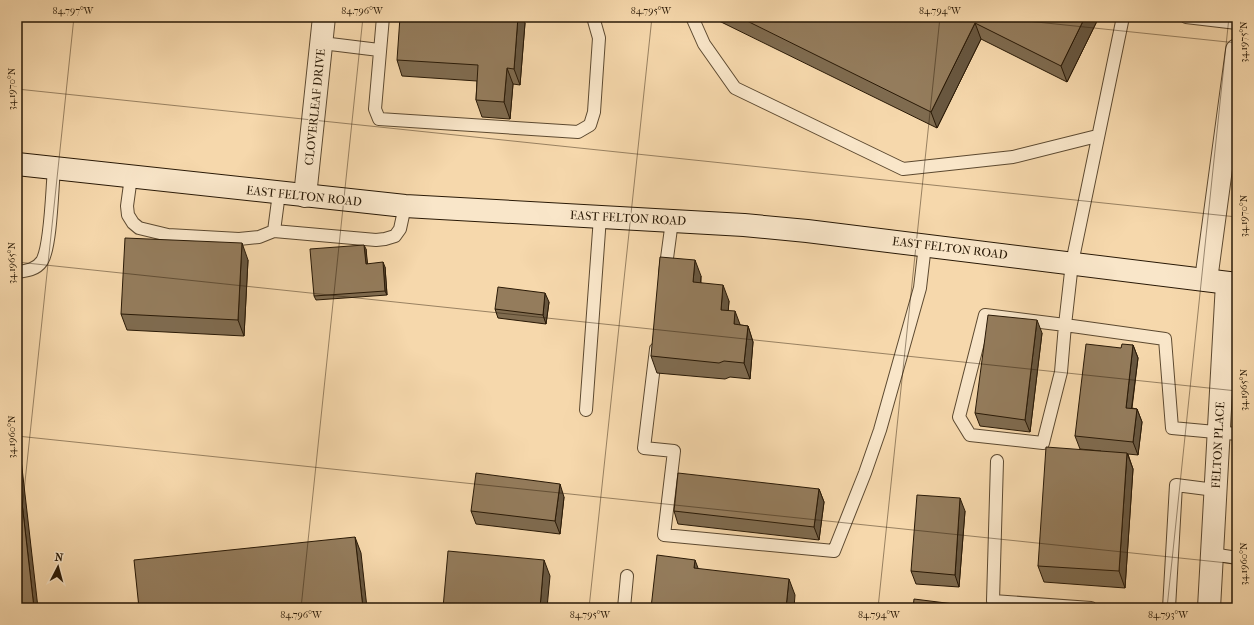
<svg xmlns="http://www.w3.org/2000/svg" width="1254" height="625" viewBox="0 0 1254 625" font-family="'IM FELL French Canon',serif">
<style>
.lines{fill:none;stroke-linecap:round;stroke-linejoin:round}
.lane-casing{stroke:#5c4930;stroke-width:14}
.street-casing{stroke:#5c4930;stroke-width:24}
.secondary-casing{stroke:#291906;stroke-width:24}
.lane{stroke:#f9e6c9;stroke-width:12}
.street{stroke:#f9e6c9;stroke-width:22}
.secondary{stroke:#f9e6c9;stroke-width:22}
.wall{fill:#7f6b4f;stroke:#291906}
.shaded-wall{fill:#685740;stroke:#291906}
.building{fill:#947c5c;stroke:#291906}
.ticks{fill:none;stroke:#291906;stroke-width:1;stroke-opacity:0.45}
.labels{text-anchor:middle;stroke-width:3;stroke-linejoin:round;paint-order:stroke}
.street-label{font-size:12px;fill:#291906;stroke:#f9e6c9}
.neatline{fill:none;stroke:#291906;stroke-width:1.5}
.ticks-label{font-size:10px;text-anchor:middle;fill:#291906}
</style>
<rect width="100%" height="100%" fill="#f6d8ac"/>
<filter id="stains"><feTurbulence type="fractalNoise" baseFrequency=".005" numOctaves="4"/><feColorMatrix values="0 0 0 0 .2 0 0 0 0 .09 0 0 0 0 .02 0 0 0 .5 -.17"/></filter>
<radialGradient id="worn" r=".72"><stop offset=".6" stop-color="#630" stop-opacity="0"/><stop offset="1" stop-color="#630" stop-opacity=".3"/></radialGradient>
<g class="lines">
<defs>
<path id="lane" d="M 383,17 L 375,109 L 379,119 L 578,132 L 590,125 L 594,112 L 599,38 L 593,17
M 692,17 L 704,44 L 735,88 L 903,169 L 1013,157 L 1097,136
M 1123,17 L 1072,263 L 1065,325 L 1165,339 L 1172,428 L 1237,434
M 1186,17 L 1237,23
M 322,43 L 379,50
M 131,177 L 127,206 L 128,215 L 133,223 L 139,228 L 168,235 L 239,239 L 259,237 L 274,231 L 279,193
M 274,231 L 376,240 L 385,239 L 395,236 L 400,229 L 405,206
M 17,272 C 26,271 36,270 42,261 C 51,246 52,189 54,169
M 665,273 L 672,221
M 985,315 L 1065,325 L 1061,372 L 1043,443 L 970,435 L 959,417 Z
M 656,349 L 644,448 L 674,451 L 664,535 L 834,551 L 865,473 L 880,430 L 920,288 L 925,245
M 586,410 L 600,217
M 997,461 L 993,601 L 1091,608
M 1212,554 L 1237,558
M 624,608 L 627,576
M 1169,608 L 1176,485 L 1215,490"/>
<path id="street" d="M 305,196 L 324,17
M 1206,280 L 1237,50
M 1209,608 L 1227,283"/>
<path id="secondary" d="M 17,164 L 405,206 L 744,225 L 807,231 L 1237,284"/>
</defs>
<!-- lane casing -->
<use href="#lane" class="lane-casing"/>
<!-- street casing -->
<use href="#street" class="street-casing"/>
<!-- secondary casing -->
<use href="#secondary" class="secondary-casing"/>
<!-- lane -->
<use href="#lane" class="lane"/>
<!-- street -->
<use href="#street" class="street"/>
<!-- secondary -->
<use href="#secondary" class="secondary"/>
</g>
<!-- wall -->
<path class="wall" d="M 715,17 L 1099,17 L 1067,82 L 981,39 L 937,128 L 715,19 Z
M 525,23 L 520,85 L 513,84 L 510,119 L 482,117 L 476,100 L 477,81 L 402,76 L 397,60 Z
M 1237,142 L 1237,188 L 1233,178 Z
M 366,249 L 367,264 L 385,267 L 387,295 L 316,300 L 314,296 Z
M 248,260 L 244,336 L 127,330 L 121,314 Z
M 701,276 L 701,283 L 729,301 L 728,311 L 740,325 L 748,326 L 753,342 L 750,379 L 730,377 L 725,379 L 657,373 L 651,356 Z
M 549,302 L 546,324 L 498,318 L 495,309 Z
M 1042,333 L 1030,432 L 980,426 L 975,413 Z
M 1133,345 L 1138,358 L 1132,408 L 1137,409 L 1142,422 L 1138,455 L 1128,454 L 1133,469 L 1125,588 L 1044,582 L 1038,566 L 1101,451 L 1080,449 L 1075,436 L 1121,348 Z
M 819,489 L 824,502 L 819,540 L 678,524 L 674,511 Z
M 564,497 L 560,534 L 476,524 L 471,511 Z
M 965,511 L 959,587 L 916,584 L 911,571 Z"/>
<!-- shaded-wall -->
<path class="shaded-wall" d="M 518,17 L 523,17 L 525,23 L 520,85 L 514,69 Z
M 1085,17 L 1099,17 L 1067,82 L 1061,66 Z
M 975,23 L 981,39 L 937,128 L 931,112 Z
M 507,68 L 513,84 L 510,119 L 504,102 Z
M 242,243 L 248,260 L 244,336 L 238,320 Z
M 364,245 L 366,249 L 368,268 L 366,264 Z
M 695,260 L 701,276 L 699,298 L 693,282 Z
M 383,262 L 385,267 L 387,295 L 385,291 Z
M 723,285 L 729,301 L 727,326 L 721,310 Z
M 545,293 L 549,302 L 546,324 L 543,315 Z
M 735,311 L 741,327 L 734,324 Z
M 1037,320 L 1042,333 L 1030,432 L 1025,420 Z
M 748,326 L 753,342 L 750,379 L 744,363 Z
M 1133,345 L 1138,358 L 1130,420 L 1126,408 Z
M 1137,409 L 1142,422 L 1138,455 L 1133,442 Z
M 17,430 L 18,433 L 38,608 L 34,608 L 17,459 Z
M 1127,453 L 1133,469 L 1125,588 L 1119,571 Z
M 560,484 L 564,497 L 560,534 L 555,521 Z
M 819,489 L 824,502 L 819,540 L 814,527 Z
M 960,498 L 965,511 L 959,587 L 955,575 Z
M 355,537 L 361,553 L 367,608 L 363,608 Z
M 544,560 L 550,576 L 547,608 L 540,608 Z
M 695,560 L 701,576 L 694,568 Z
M 789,579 L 795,595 L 794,608 L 786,608 Z"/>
<!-- building -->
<path class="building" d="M 400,17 L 518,17 L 514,69 L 507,68 L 504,102 L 476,100 L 478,65 L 397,60 Z
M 739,17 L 1085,17 L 1061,66 L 975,23 L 931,112 Z
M 1237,142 L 1237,178 L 1233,178 Z
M 125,238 L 242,243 L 238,320 L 121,314 Z
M 364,245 L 366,264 L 383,262 L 385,291 L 314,296 L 310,249 Z
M 660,257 L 695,260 L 693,282 L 723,285 L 721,310 L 735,311 L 734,324 L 748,326 L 744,363 L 724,361 L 719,363 L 651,356 Z
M 498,287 L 545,293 L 543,315 L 495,309 Z
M 988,315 L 1037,320 L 1025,420 L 975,413 Z
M 1086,344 L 1121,348 L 1122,344 L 1133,345 L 1126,408 L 1137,409 L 1133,442 L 1075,436 Z
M 1046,447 L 1127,453 L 1119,571 L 1038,566 Z
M 17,459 L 34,608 L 17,608 Z
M 476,473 L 560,484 L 555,521 L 471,511 Z
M 678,473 L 819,489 L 814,527 L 674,511 Z
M 917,495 L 960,498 L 955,575 L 911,571 Z
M 355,537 L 363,608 L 139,608 L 134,560 Z
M 448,551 L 544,560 L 540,608 L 443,608 Z
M 657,555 L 695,560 L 694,568 L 789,579 L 786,608 L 651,608 Z
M 914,599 L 962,605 L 962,608 L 913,608 Z"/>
<!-- ticks -->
<path class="ticks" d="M 989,17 L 1237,43M 17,89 L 1237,217M 17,262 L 1237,391M 17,436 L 1237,564M 17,558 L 74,17M 301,608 L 363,17M 589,608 L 652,17M 878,608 L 940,17M 1167,608 L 1229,17"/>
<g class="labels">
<!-- street labels -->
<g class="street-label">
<text transform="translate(315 107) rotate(-84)" y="4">CLOVERLEAF DRIVE</text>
<text transform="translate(304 196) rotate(6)" y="4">EAST FELTON ROAD</text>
<text transform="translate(628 218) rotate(3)" y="4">EAST FELTON ROAD</text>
<text transform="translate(950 248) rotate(7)" y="4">EAST FELTON ROAD</text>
<text transform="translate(1218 445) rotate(-87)" y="4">FELTON PLACE</text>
</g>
</g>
<!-- margin -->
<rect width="1254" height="625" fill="none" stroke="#f6d8ac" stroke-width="44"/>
<!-- north arrow -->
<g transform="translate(58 567) rotate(6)" stroke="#f9e6c9" stroke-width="3" paint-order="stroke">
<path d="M0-3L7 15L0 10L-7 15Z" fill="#291906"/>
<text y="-6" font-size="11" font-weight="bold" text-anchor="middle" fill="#291906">N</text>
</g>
<rect x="22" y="22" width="1210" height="581" class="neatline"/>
<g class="ticks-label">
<text x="73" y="14">84.797°W</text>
<text x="362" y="14">84.796°W</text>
<text x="651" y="14">84.795°W</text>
<text x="940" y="14">84.794°W</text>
<text transform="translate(1243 42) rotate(-90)" y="4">34.1975°N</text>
<text transform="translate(11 89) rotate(-90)" y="4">34.1970°N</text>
<text transform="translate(1243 216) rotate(-90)" y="4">34.1970°N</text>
<text transform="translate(11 263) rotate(-90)" y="4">34.1965°N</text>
<text transform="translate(1243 390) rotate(-90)" y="4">34.1965°N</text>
<text transform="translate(11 437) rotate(-90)" y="4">34.1960°N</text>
<text transform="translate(1243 564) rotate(-90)" y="4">34.1960°N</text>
<text x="301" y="618">84.796°W</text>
<text x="590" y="618">84.795°W</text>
<text x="879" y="618">84.794°W</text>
<text x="1168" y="618">84.793°W</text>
</g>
<rect width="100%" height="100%" filter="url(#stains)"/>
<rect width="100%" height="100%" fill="url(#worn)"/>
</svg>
